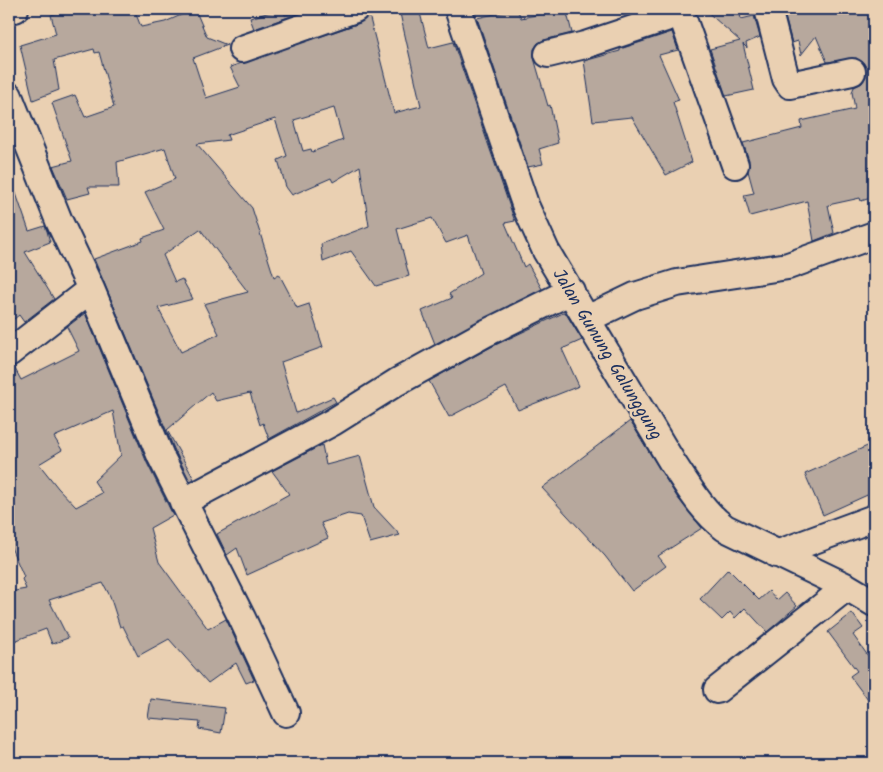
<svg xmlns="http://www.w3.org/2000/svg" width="883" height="772" viewBox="0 0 883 772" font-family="Kalam,sans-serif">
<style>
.building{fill:#b7a89d;stroke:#1b2f5e;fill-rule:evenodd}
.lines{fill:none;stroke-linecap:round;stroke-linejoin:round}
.minor-casing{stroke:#1b2f5e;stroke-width:30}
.minor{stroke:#ead0b2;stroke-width:26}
.labels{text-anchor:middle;stroke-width:5;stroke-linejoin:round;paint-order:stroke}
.street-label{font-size:18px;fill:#1b2f5e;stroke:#ead0b2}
</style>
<rect width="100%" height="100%" fill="#ead0b2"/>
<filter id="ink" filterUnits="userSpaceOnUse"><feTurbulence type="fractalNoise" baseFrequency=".02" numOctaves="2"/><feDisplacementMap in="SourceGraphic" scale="10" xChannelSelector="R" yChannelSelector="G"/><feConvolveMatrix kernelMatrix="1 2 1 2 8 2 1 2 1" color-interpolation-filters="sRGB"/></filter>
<g filter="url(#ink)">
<!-- building -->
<path class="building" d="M 72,9 L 134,9 L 141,27 L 165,22 L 195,9 L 207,37 L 227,45 L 193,58 L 206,98 L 240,87 L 230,67 L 360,23 L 369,15 L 394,113 L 421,106 L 399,9 L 419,9 L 429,48 L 453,42 L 513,216 L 515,221 L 505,223 L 524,267 L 528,264 L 542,289 L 435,344 L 422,311 L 452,298 L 449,294 L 481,273 L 468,235 L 446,243 L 432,218 L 397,229 L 409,276 L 376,286 L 351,251 L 323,262 L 321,244 L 369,226 L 360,166 L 333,182 L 331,178 L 292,195 L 286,187 L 278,160 L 287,156 L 275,119 L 227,135 L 229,140 L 197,144 L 252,208 L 274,277 L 279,274 L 297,308 L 309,304 L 323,347 L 281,362 L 296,413 L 333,397 L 336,402 L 269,439 L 263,423 L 260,425 L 250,393 L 216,401 L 211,392 L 167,430 L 194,479 L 190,481 L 175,451 L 94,259 L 143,241 L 142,238 L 164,230 L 145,192 L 175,179 L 165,148 L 117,162 L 119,187 L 88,187 L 90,193 L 67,199 L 53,166 L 72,161 L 52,103 L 75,95 L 85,117 L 114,107 L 99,52 L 95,53 L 94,49 L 54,60 L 59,90 L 33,100 L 20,45 L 56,34 L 51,15 ZM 334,108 L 343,140 L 312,152 L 311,149 L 303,151 L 294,120 ZM 200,229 L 248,292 L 204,304 L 219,334 L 181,352 L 158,308 L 193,299 L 182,279 L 175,282 L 163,255 Z
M 280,9 L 283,9 L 285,15 L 311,9 L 254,29 L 250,18 Z
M 517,9 L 521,18 L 566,9 L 572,33 L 544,40 L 538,43 L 534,49 L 534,58 L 548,106 L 550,105 L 558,143 L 539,149 L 543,164 L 528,167 L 477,18 Z
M 704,9 L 739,9 L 741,19 L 754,16 L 760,37 L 746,43 L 747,48 L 743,44 L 754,90 L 726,96 L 710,49 L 740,41 Z
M 783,9 L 874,9 L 874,197 L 861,201 L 860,198 L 828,205 L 834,233 L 814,241 L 807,201 L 750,216 L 744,195 L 754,193 L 748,171 L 749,160 L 743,143 L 802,128 L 801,121 L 855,109 L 852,92 L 854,87 L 862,83 L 866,77 L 867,69 L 863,62 L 856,58 L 827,62 L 816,36 L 801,55 L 798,41 L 792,43 Z
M 672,32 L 678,50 L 659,55 L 679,100 L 673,102 L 692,162 L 666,175 L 632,117 L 593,121 L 584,61 L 620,51 L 620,49 Z
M 11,179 L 29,231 L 45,226 L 47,231 L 50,242 L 25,252 L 54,299 L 24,322 L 19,315 L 9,323 L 9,180 Z
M 565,312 L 582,340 L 562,349 L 579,386 L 518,410 L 506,387 L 449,417 L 429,381 L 491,347 Z
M 85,313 L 147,463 L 173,515 L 150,528 L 159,562 L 208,629 L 226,619 L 254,680 L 246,683 L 236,663 L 208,683 L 169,639 L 138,656 L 123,626 L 120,627 L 110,596 L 103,583 L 49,600 L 68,638 L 52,644 L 46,629 L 9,643 L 9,592 L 26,589 L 22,579 L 24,577 L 9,543 L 9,368 L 14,367 L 21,380 L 79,351 L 67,327 ZM 113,411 L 121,455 L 94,481 L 102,493 L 76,507 L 58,488 L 39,464 L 62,450 L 54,437 Z
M 630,421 L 677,497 L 702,528 L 658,556 L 666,566 L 632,591 L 605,556 L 542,488 Z
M 874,443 L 874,492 L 823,515 L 805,474 Z
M 322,445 L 326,465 L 360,456 L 374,507 L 400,535 L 370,543 L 361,516 L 348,514 L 321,523 L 328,538 L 247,575 L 237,548 L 227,555 L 217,534 L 289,494 L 272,471 Z
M 728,569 L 759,600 L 769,591 L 777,600 L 785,593 L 797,606 L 767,632 L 745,608 L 735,618 L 730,612 L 722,620 L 700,599 Z
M 852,613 L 863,628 L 853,635 L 871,660 L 874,658 L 874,708 L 850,676 L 857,671 L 828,632 Z
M 151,699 L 225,708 L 221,733 L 199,729 L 200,722 L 148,718 Z"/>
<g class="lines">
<defs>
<path id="minor" d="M 458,9 L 526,207 L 546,251 L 672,462 C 688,486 702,511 725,528 L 847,587 L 874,603
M 768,9 L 786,79 L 790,85 L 852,72
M 9,10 L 15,9
M 242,49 L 355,9
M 548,54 L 585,45 L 681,13 L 735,165
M 9,96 L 59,221 L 91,289 L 161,457 L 242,618 L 286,713
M 587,319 L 635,296 L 677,283 L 788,266 L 874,235
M 9,353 L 91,289
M 183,502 L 333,422 L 397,382 L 484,334 L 571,291
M 776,554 L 874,518
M 717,690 L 847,587"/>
</defs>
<!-- minor casing -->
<use href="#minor" class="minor-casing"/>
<!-- minor -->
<use href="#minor" class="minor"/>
</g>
</g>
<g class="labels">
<!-- street labels -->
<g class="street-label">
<text transform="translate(608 354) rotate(59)" y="6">Jalan Gunung Galunggung</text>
</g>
</g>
<!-- margin -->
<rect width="883" height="772" fill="none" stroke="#ead0b2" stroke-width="30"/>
<rect x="15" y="15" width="853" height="742" fill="none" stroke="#1b2f5e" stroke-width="2" filter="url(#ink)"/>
</svg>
